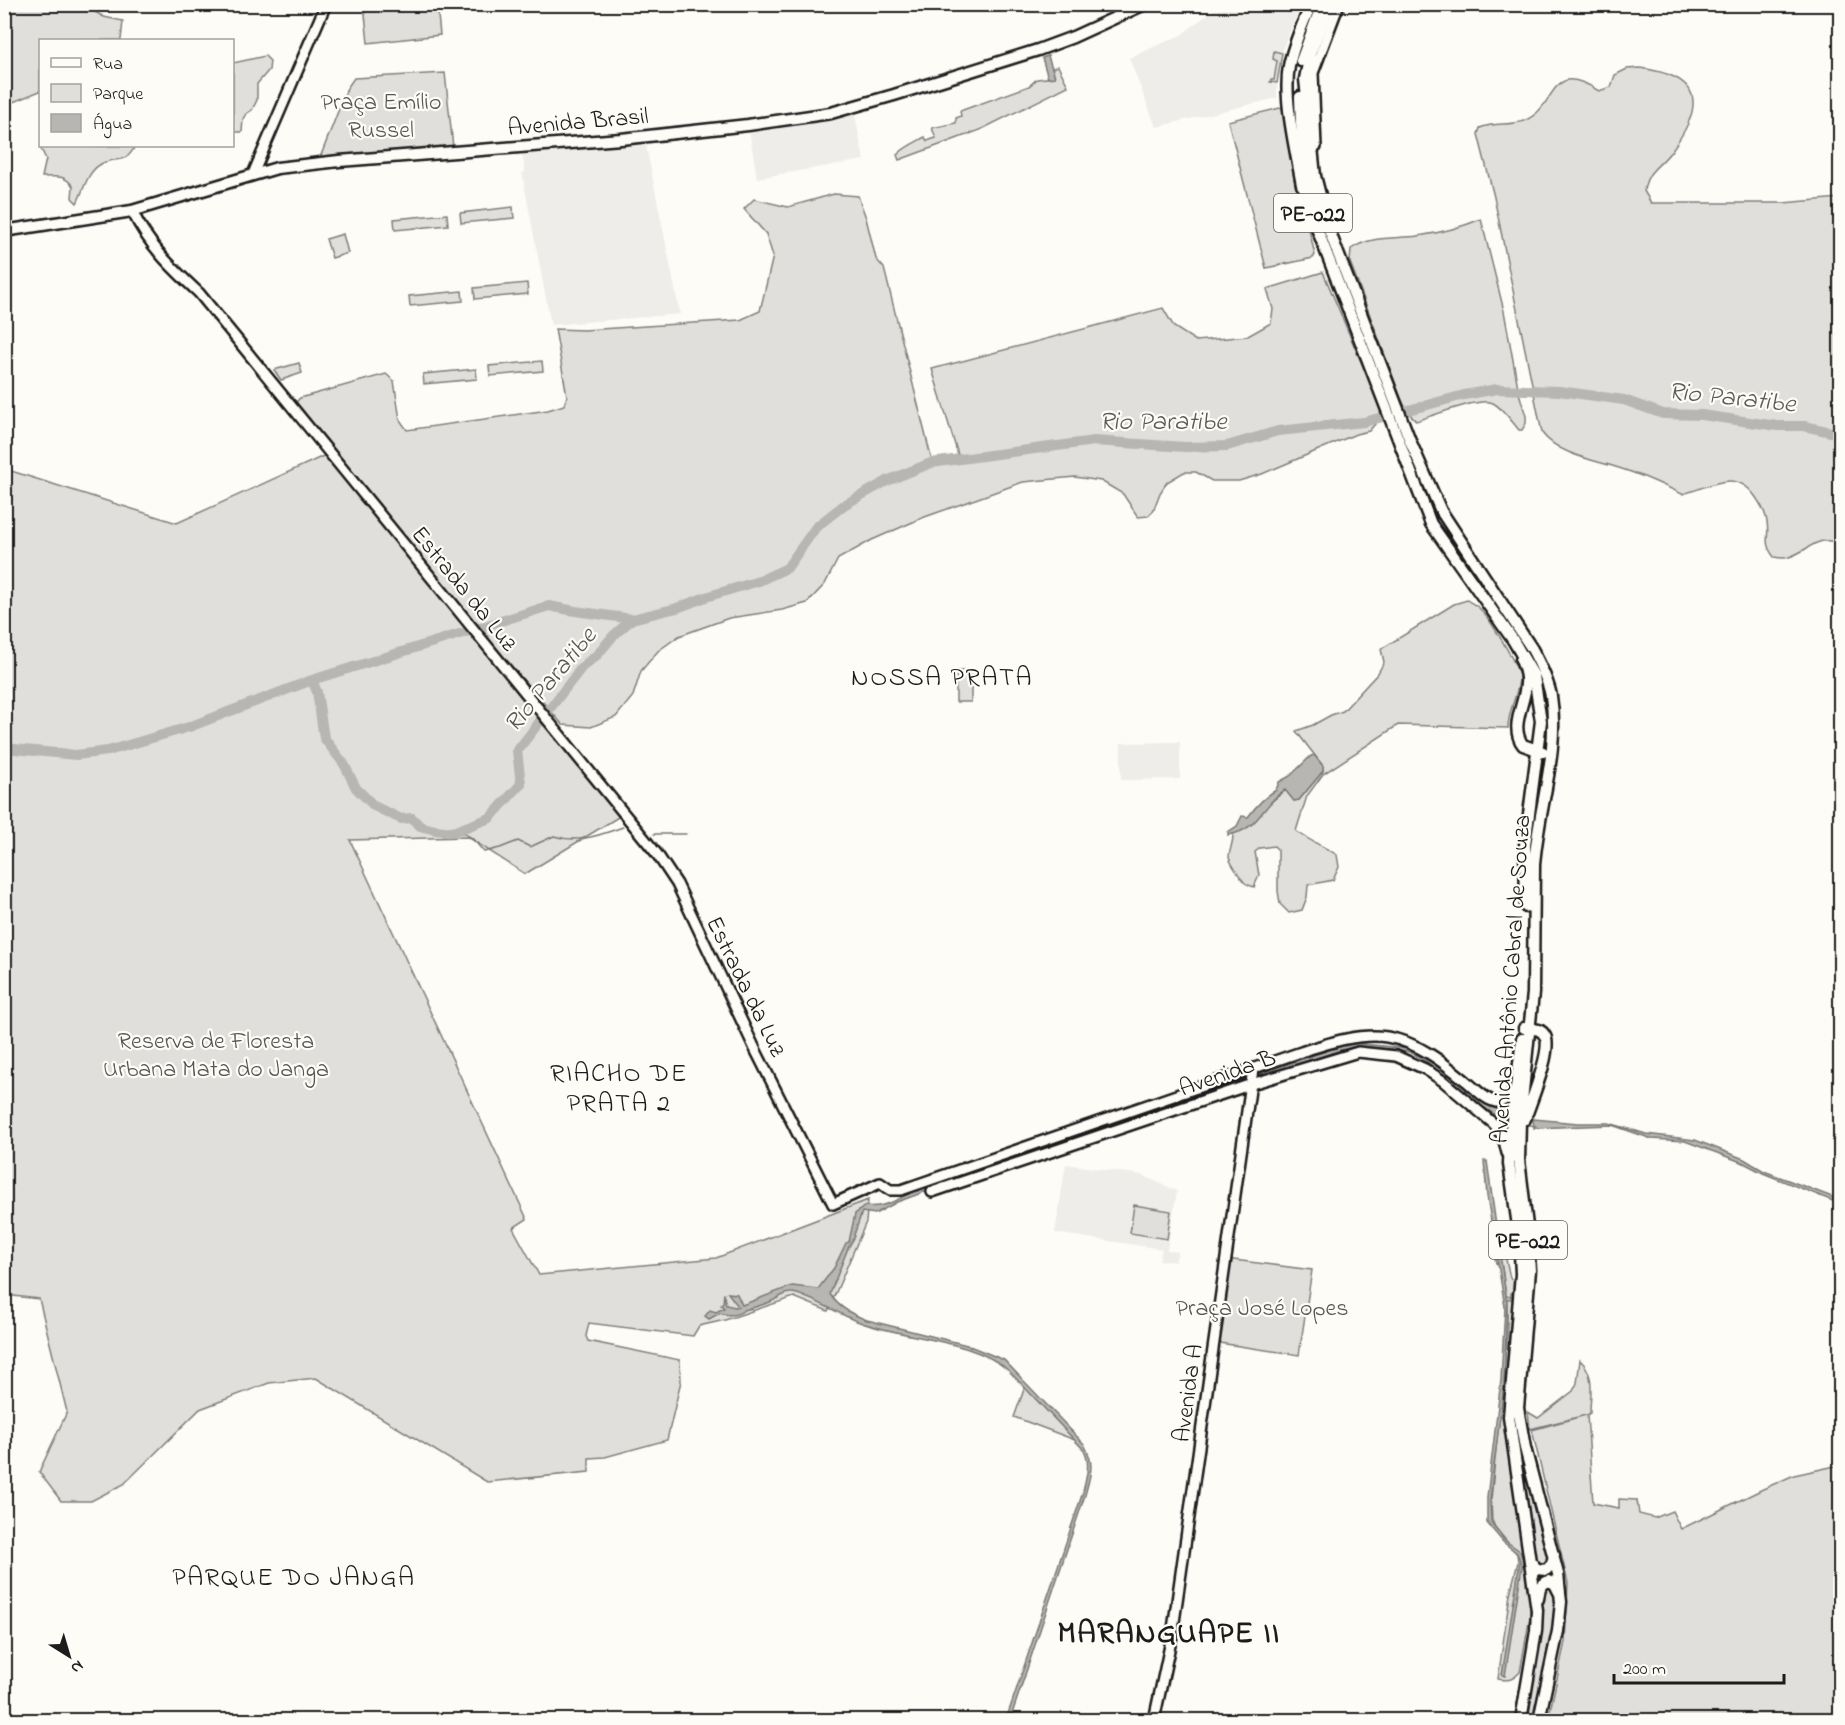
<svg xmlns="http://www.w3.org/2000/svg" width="1845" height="1725" viewBox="0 0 1845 1725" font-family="'Indie Flower',sans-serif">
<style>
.built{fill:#eeede9}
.green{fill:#e0dfdb;stroke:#7e7e7c;stroke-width:1.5}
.water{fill:#b7b6b2;stroke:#797876;stroke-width:1.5}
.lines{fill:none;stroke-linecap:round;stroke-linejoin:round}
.stream{stroke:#797876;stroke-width:1.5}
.river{stroke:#b7b6b2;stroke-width:10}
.secondary-casing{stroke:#1c1c1c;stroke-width:14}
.primary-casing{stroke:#1c1c1c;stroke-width:15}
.trunk-casing{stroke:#1c1c1c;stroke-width:15}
.secondary{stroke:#fdfcf7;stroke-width:9}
.primary{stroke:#fdfcf7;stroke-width:10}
.trunk{stroke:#fdfcf7;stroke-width:10}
.labels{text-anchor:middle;stroke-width:4.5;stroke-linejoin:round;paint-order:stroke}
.shield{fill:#fdfcf7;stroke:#605f5e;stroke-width:1.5}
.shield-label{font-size:22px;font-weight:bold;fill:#1c1c1c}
.park-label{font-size:24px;fill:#575655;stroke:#fdfcf7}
.street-label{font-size:24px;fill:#1c1c1c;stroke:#fdfcf7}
.water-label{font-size:26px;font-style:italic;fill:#5a5a58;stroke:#fdfcf7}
.neighbourhood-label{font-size:26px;letter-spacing:1.5px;fill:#1c1c1c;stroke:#fdfcf7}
.district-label{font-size:30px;font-weight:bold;letter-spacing:1.5px;fill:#1c1c1c;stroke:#fdfcf7}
</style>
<rect width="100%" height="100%" fill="#fdfcf7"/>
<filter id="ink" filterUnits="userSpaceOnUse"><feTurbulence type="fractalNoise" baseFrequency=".0167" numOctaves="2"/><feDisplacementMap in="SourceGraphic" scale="12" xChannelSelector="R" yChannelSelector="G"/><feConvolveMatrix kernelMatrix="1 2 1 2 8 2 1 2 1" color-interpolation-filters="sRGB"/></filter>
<g filter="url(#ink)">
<!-- built -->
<path class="built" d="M 1278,4 L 1301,5 L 1283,48 L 1277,85 L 1277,98 L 1156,127 L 1129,58 L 1181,35 L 1213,10 Z
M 854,112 L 864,160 L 757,178 L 749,129 Z
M 646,145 L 680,314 L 551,325 L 522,173 L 525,172 L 522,152 Z
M 1180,742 L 1180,779 L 1121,780 L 1121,743 Z
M 1066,1164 L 1141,1175 L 1177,1191 L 1167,1250 L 1178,1252 L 1175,1262 L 1159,1260 L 1162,1249 L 1055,1233 Z"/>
<!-- green -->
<path class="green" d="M 4,5 L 90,5 L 90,9 L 104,17 L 123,21 L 121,40 L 40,40 L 40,91 L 11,103 L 5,98 Z
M 364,5 L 437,5 L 440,35 L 368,43 Z
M 1274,51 L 1282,53 L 1277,83 L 1270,82 L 1271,80 L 1274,80 L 1277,61 L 1273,59 Z
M 265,56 L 270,61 L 269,70 L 257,84 L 257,100 L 252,110 L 246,114 L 243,119 L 242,132 L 233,132 L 233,63 Z
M 1058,66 L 1068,86 L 980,130 L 899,160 L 897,155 C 904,147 916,142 925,137 L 927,141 L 936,138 L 932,128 L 956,123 L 956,118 L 961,116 L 960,111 L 1029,86 L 1037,79 L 1055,77 L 1052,68 Z
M 1640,68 C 1700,76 1707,102 1672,150 C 1660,167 1647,169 1644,191 L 1651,203 L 1783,203 L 1840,198 L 1840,545 C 1820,532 1807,552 1789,557 C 1785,559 1779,558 1774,557 C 1762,541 1770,539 1767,522 C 1766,513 1760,503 1755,496 C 1734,467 1709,488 1682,494 C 1663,485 1642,475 1622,469 C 1598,461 1558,455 1542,433 L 1494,197 L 1478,134 L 1480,128 C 1495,121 1511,127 1526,120 C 1559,104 1548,59 1599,91 L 1611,87 L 1615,75 L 1627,69 Z
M 445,73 L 453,147 L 320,158 L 347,88 L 354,78 Z
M 1288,106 L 1301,195 L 1315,255 L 1313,258 L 1266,268 L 1228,121 Z
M 41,146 L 135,146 C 126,165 118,156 103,163 C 87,170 84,190 77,203 L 72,198 L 73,186 C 63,174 57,177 42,177 L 46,159 L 41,149 Z
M 834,194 L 858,196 L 866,218 L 876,259 L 884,268 L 932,461 L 958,455 L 932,369 L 1163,308 L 1174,327 L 1196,341 L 1248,336 L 1271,323 L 1273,309 L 1267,289 L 1323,272 L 1358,355 L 1380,401 L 1381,417 L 1369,431 L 1356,434 L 1262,474 L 1239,481 L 1212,481 L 1196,472 L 1184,472 L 1167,482 L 1160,493 L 1153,511 L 1148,516 L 1138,517 L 1123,494 L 1101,481 L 1075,477 L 1023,482 L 922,518 L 872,540 L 838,559 L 825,584 L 807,603 L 782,610 L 729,618 L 679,636 L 658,651 L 641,671 L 633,696 L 616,717 L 591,727 L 563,725 L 476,626 L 296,402 L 300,398 L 386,374 L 394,381 L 400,420 L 407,430 L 548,410 L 564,405 L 567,396 L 555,329 L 584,330 L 740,320 L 760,311 L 773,256 L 766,234 L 744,209 L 754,199 L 788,207 Z
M 513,207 L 514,218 L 461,223 L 460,213 Z
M 447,214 L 448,225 L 395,230 L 394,219 Z
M 1481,219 L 1504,311 L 1519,393 L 1526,416 L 1526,423 L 1522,430 L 1519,430 C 1512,422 1503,408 1493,403 C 1479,397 1432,416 1416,421 L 1407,411 L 1401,398 L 1350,262 L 1351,249 C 1372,235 1395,239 1418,236 C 1440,233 1462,227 1481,219 Z
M 343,234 L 348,253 L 332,258 L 326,239 Z
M 527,283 L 528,294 L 475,299 L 474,288 Z
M 462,291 L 463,301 L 410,306 L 409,296 Z
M 542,361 L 543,371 L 490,376 L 489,366 Z
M 299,363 L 302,373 L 281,380 L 274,370 Z
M 476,369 L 477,379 L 424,384 L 423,374 Z
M 328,454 L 620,816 L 525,874 L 468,837 L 350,840 L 527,1219 L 513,1228 L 539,1275 L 716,1258 L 868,1200 L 866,1222 L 828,1311 L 794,1297 L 725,1320 L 699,1326 L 693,1336 L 589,1323 L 586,1336 L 588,1341 L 680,1360 L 681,1381 L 667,1440 L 605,1457 L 589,1458 L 589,1472 L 487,1482 L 316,1378 L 269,1383 L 200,1409 L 124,1484 L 91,1501 L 61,1501 L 39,1472 L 67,1412 L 39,1299 L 5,1295 L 5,469 L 177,523 Z
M 1467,600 C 1471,603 1476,605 1479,608 C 1489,617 1519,666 1519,678 C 1519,693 1508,710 1508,728 L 1398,725 L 1323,774 L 1307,796 L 1296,831 C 1309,841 1324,846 1337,855 L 1339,867 L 1333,880 L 1308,885 L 1307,897 L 1302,910 L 1289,913 L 1280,904 L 1278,891 L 1278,850 L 1274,846 L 1260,848 L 1255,852 L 1259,875 L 1254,887 C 1251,886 1248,885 1245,883 C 1242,880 1229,861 1229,857 C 1229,850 1234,843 1233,832 L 1286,790 L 1294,801 L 1299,800 L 1323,771 L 1323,766 L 1296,731 L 1313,725 L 1331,715 L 1343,711 L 1378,673 L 1384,662 L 1381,649 L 1454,604 Z
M 956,671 L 971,671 L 971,702 L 956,702 Z
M 1134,1205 L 1171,1211 L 1167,1239 L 1130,1233 Z
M 1502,1240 L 1510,1278 L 1514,1281 L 1517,1277 L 1515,1293 L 1511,1293 L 1511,1297 L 1506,1296 L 1502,1268 L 1496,1263 L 1492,1244 Z
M 1226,1259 L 1312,1270 L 1299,1355 L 1213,1342 Z
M 1507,1299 L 1517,1299 L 1507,1416 L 1530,1594 L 1530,1617 L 1520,1672 C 1513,1680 1508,1681 1498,1679 L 1510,1594 L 1518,1562 L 1517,1554 L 1495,1527 L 1492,1520 L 1491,1500 L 1507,1337 Z
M 1580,1360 C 1596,1375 1590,1393 1590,1413 L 1587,1415 L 1593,1503 L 1619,1508 L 1619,1499 L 1637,1500 L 1639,1514 L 1655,1518 L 1672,1511 L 1681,1529 L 1763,1489 L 1794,1475 L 1840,1465 L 1840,1720 L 1548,1720 L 1565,1642 L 1568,1583 L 1532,1430 L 1586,1415 L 1530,1429 L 1528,1412 L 1538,1418 L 1573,1391 L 1577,1383 Z
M 1025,1387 L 1075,1440 L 1014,1417 Z
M 1517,1413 L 1553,1552 L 1548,1568 L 1535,1565 L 1516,1429 Z
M 1549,1582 L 1559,1595 L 1539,1720 L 1521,1720 L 1541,1593 Z"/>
<!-- water -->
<path class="water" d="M 1048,56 L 1055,77 L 1048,78 L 1042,58 Z
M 1314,755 L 1323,766 L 1323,771 L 1299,800 L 1294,801 L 1285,790 C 1261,805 1260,830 1228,835 L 1228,832 L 1237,826 L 1242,816 L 1248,817 C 1256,806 1264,797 1276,790 L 1279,782 L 1290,776 L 1311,756 Z
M 1354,1043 L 1411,1049 L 1428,1058 L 1472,1092 L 1509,1118 L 1508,1123 L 1483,1107 L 1426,1061 L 1410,1052 L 1373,1048 L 1354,1047 L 1340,1050 L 946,1184 L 897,1202 L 875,1214 L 862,1212 L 854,1235 L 855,1236 L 848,1248 L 830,1294 C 838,1307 853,1315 867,1320 L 967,1345 L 1004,1360 L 1084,1444 C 1095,1464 1091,1473 1085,1495 L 1010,1720 L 1006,1720 L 1083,1492 C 1086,1478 1091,1464 1084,1450 L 1009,1371 C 973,1338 900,1339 854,1320 C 841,1315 802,1292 791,1293 C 784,1293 777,1299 770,1302 C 762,1305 753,1308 744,1310 C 737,1316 729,1316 720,1313 L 709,1319 L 705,1316 L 710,1310 L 716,1312 L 724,1308 L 721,1305 L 723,1303 L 724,1293 L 726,1305 L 735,1307 L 738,1306 L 728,1293 L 737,1294 L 742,1305 L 792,1286 L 818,1289 L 834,1268 L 846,1243 L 849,1242 L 855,1214 L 865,1206 C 886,1209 898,1198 917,1190 L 1341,1046 Z
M 1533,1119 L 1578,1123 L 1609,1123 L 1646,1134 L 1695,1140 L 1744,1159 L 1764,1171 L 1840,1200 L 1840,1204 L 1763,1173 L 1744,1163 L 1685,1141 L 1652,1139 L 1612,1125 L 1534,1128 Z
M 1484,1161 L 1487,1161 L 1507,1304 L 1504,1386 L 1493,1472 L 1490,1501 L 1491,1522 L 1504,1540 L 1520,1551 L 1523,1560 L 1505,1676 L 1502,1675 L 1520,1561 L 1517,1553 L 1503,1542 L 1487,1523 L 1487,1498 L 1501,1380 L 1505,1307 L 1487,1196 Z"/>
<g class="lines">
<!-- stream -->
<path class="stream" d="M 457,830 L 472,838 L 484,852 L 500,848 L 518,841 L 530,847 L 554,836 C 578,844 599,835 623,827
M 654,834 L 686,834
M 1530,1125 L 1536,1126"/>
<!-- river -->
<path class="river" d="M 312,680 L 549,606 L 575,611 L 632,619
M 4,748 L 76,755 L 108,751 L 189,727 L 312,680 L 317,692 L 324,738 L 344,764 L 356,788 L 374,806 L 401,819 L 412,818 L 420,826 L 435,830 L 453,832 L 490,818 L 521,784 L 517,751 L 582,667 L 598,654 L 613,636 L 632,619 L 677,608 L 706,597 L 759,581 L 787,568 L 816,527 L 844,505 L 887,481 L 931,463 L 1094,441 L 1185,447 L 1227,446 L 1278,431 L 1364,422 L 1464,395 L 1497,389 L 1559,391 L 1624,400 L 1663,414 L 1702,415 L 1777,426 L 1804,426 L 1840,434"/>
<defs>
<path id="secondary" d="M 1316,147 L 1313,73 L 1339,4
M 253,174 L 326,4
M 132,211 C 150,247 170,266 199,293 L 657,854 L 677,884 L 755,1049 L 833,1204 L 880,1183 L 890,1190 L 901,1190 L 1301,1052 C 1329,1043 1358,1033 1387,1037 C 1418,1042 1443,1062 1466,1081 C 1475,1088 1485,1100 1496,1102 C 1504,1103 1510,1096 1515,1091
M 932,1192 L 1255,1083 L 1358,1052 L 1396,1056 L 1425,1069 L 1443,1081 L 1494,1124 L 1503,1137 L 1507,1153
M 1154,1720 L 1172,1636 L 1253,1069"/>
<path id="primary" d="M 1310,196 L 1302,185 C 1296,151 1283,99 1289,66 C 1293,45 1303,24 1311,4
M 4,231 L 132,211 L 277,168 L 339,161 L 621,139 L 748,125 L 831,113 L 894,95 L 1038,50 L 1073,37 L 1145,4"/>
<path id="trunk" d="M 1330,4 L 1310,54 L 1305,79 L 1315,176 L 1329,230 L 1411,443 L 1441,511 L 1532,649 C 1540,664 1548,680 1551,696 C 1560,752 1538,809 1534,865 L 1533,993 L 1520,1121 L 1519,1160 L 1527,1226 L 1530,1270 L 1518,1408 L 1525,1448 L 1558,1574 L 1561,1602 L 1558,1631 L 1539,1720
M 1301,61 L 1322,4
M 1300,97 C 1301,142 1306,188 1318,231 L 1431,524 L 1513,640 L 1534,676 L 1541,721 L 1525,845 L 1526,907
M 1521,660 C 1524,667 1527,675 1526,684 C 1525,704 1509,727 1523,745 L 1543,752
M 1524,1028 C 1533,1029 1541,1028 1545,1036 C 1553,1050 1530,1103 1525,1119
M 1530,1561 L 1537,1569 L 1546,1570 L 1552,1564 L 1554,1555
M 1538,1599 C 1539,1591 1540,1584 1549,1581 L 1555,1584 L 1559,1592
M 1521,1720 L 1536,1631 L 1537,1610 L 1509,1417 L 1521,1274 L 1519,1233 L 1509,1164 L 1510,1136 L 1522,1039"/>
</defs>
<!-- secondary casing -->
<use href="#secondary" class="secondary-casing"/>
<!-- primary casing -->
<use href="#primary" class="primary-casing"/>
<!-- trunk casing -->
<use href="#trunk" class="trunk-casing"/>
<!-- secondary -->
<use href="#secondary" class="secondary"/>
<!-- primary -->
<use href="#primary" class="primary"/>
<!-- trunk -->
<use href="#trunk" class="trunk"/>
</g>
</g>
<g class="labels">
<!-- shield labels -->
<g class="shield">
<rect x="1274" y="194" width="78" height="38" rx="4.5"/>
<rect x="1489" y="1221" width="78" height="38" rx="4.5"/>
</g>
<g class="shield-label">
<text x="1313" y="221">PE-022</text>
<text x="1528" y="1248">PE-022</text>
</g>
<!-- park labels -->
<g class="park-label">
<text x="381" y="109">Praça Emílio<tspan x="381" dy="28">Russel</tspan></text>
<text x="216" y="1048">Reserva de Floresta<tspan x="216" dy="28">Urbana Mata do Janga</tspan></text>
<text x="1262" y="1315">Praça José Lopes</text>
</g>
<!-- street labels -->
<g class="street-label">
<text transform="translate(578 121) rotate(-5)" y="8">Avenida Brasil</text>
<text transform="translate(465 588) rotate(51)" y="8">Estrada da Luz</text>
<text transform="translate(1510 979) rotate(-86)" y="8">Avenida Antônio Cabral de Souza</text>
<text transform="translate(747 986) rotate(64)" y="8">Estrada da Luz</text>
<text transform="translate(1227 1072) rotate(-19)" y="8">Avenida B</text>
<text transform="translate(1187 1393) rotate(-82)" y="8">Avenida A</text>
</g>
<!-- water labels -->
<g class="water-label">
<text transform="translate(1732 396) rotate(6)" y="9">Rio Paratibe</text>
<text x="1163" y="429">Rio Paratibe</text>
<text transform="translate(549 679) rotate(-50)" y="9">Rio Paratibe</text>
</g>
<!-- neighbourhood labels -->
<g class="neighbourhood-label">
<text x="942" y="685">NOSSA PRATA</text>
<text x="619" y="1081">RIACHO DE<tspan x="619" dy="30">PRATA 2</tspan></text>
<text x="294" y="1585">PARQUE DO JANGA</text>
</g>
<!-- district labels -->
<g class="district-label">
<text x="1169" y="1642">MARANGUAPE II</text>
</g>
</g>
<!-- margin -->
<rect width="1845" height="1725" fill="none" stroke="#fdfcf7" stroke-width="24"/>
<rect x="12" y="12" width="1821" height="1701" fill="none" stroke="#1c1c1c" stroke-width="2" filter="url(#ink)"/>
<!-- legend -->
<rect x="39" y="39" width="195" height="108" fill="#fdfcf7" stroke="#a3a29f" stroke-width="1.5"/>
<rect x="51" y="58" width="30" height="9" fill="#fdfcf7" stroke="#a3a29f" stroke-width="1.5"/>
<text x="93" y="69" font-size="18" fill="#1c1c1c">Rua</text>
<rect x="51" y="84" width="30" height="18" fill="#e0dfdb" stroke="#a3a29f" stroke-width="1.5"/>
<text x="93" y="99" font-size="18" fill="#1c1c1c">Parque</text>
<rect x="51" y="114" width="30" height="18" fill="#b7b6b2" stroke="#a3a29f" stroke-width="1.5"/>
<text x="93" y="129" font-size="18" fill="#1c1c1c">Água</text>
<!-- north arrow -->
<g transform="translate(69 1656) rotate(143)" stroke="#fdfcf7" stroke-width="4.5" paint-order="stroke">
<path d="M0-4.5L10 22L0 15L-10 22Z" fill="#1c1c1c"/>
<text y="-9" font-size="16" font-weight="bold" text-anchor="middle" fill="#1c1c1c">N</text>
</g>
<!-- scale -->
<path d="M1614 1674v9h170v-9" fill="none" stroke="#1c1c1c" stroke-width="3"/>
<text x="1623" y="1674" font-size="18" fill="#1c1c1c" stroke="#fdfcf7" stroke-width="4.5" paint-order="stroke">200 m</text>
</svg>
